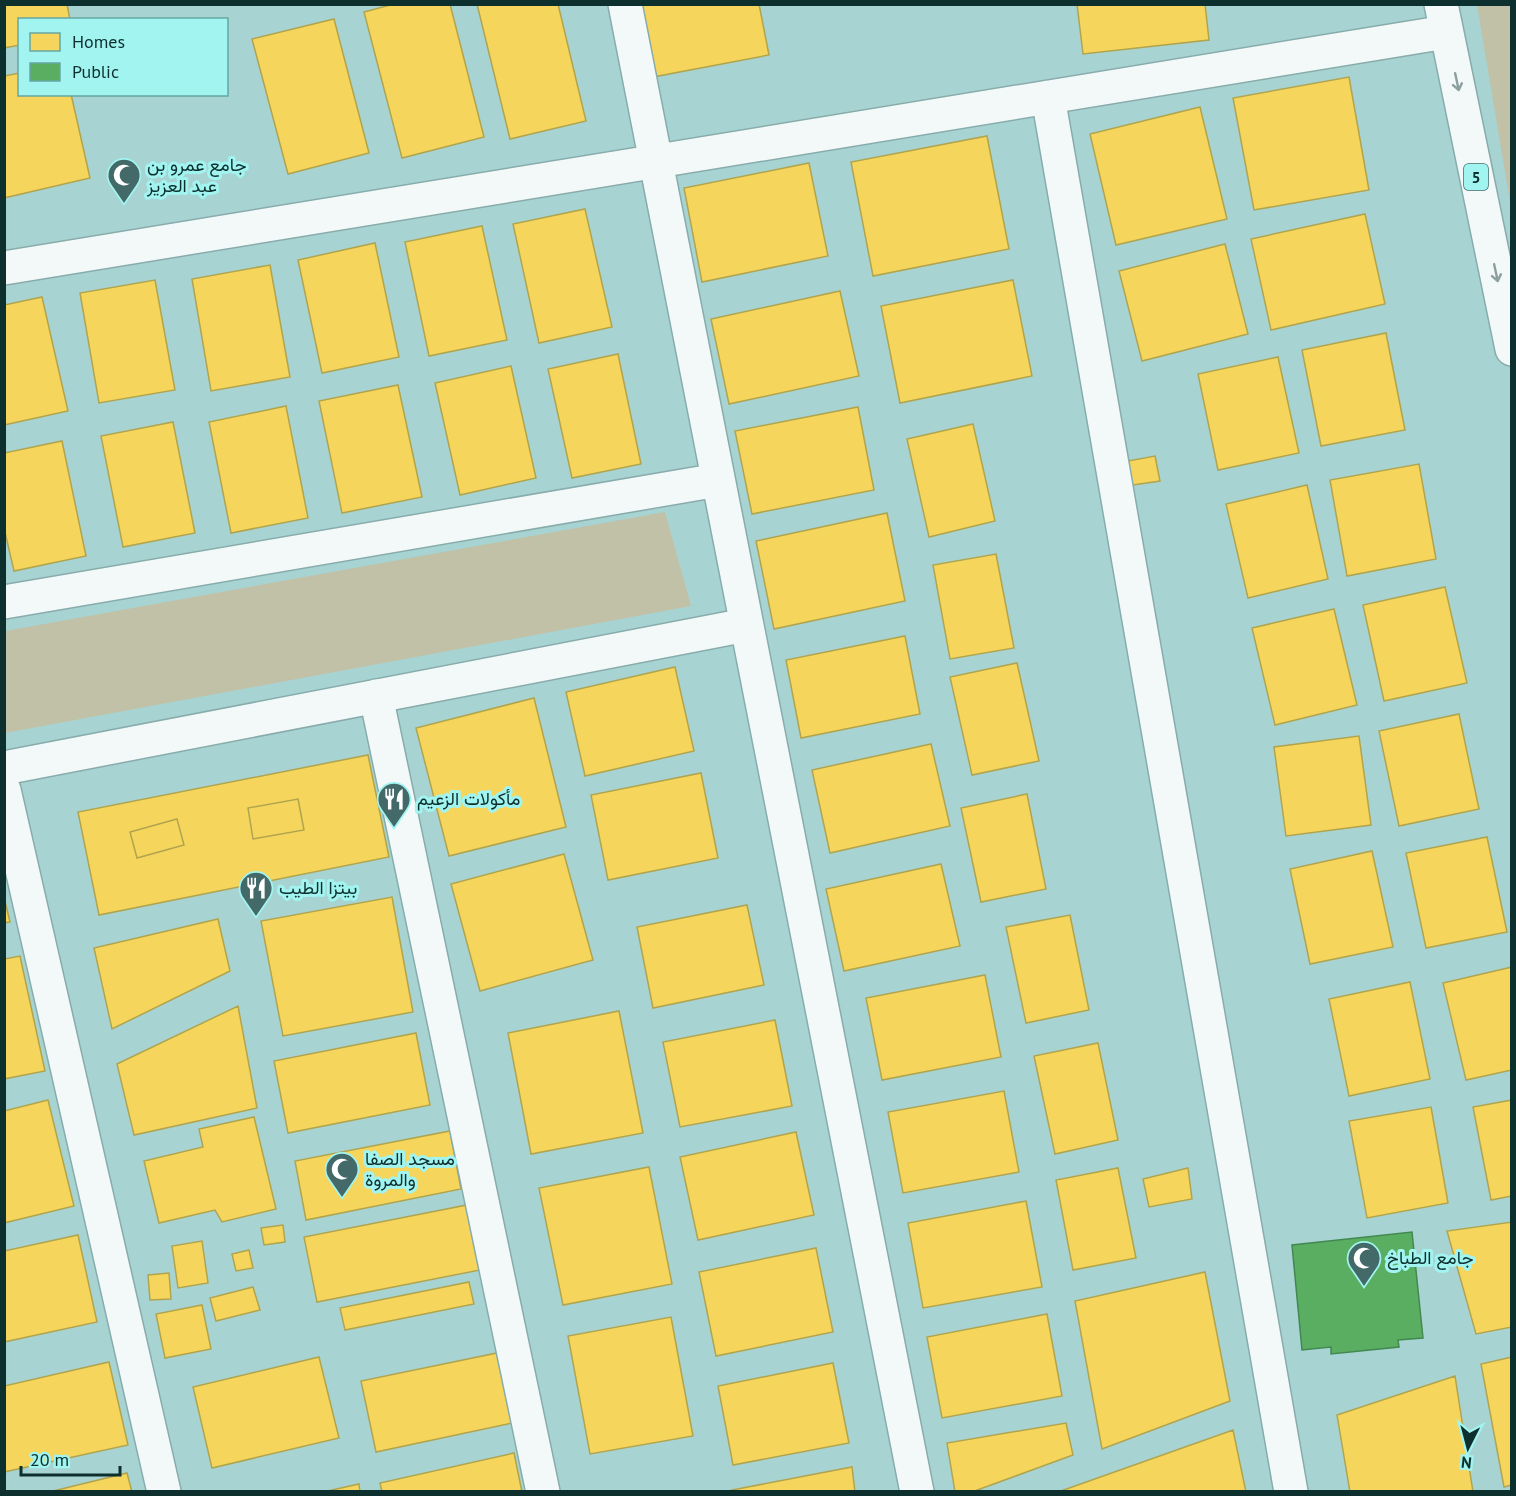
<svg xmlns="http://www.w3.org/2000/svg" width="1516" height="1496" viewBox="0 0 1516 1496" font-family="'PT Sans',Vazirmatn,sans-serif">
<style>
.green{fill:#c1c1a8}
.homes{fill:#f6d55c;stroke:#b0a44e;stroke-width:1.5;fill-rule:evenodd}
.public{fill:#5aae61;stroke:#438852;stroke-width:1.5}
.lines{fill:none;stroke-linecap:round;stroke-linejoin:round}
.street-casing{stroke:#88acab;stroke-width:36}
.highway-casing{stroke:#88acab;stroke-width:36}
.street{stroke:#f2f9f8;stroke-width:33}
.highway{stroke:#f2f9f8;stroke-width:33}
.oneway{stroke:#8b9f9e}
.labels{text-anchor:middle;stroke-width:6;stroke-linejoin:round;paint-order:stroke}
.shield{fill:#a1f4f0;stroke:#396b69;stroke-width:1.5}
.shield-label{font-size:16px;font-weight:bold;fill:#0d302f}
.poi-label{font-size:18px;fill:#0d302f;stroke:#a1f4f0;text-anchor:start}
</style>
<rect width="100%" height="100%" fill="#a7d4d2"/>
<!-- green -->
<path class="green" d="M 1477,5 L 1511,5 L 1511,208 Z
M 665,512 L 691,606 L 5,733 L 5,631 Z"/>
<!-- homes -->
<path class="homes" d="M 4,4 L 67,4 L 70,20 L 20,20 L 20,45 L 4,48 Z
M 394,4 L 450,4 L 484,137 L 402,158 L 364,12 Z
M 477,4 L 558,4 L 586,121 L 510,139 Z
M 639,4 L 759,4 L 769,55 L 653,77 Z
M 1077,4 L 1205,4 L 1209,40 L 1083,54 Z
M 334,19 L 369,153 L 288,174 L 252,39 Z
M 20,73 L 20,94 L 71,94 L 90,178 L 4,198 L 4,76 Z
M 1349,77 L 1369,190 L 1254,210 L 1233,98 Z
M 1200,107 L 1227,219 L 1116,245 L 1090,134 Z
M 987,136 L 1009,249 L 873,276 L 851,162 Z
M 809,163 L 828,256 L 702,282 L 684,188 Z
M 585,209 L 612,327 L 539,343 L 513,224 Z
M 1365,214 L 1385,304 L 1271,330 L 1251,239 Z
M 482,226 L 507,340 L 429,356 L 405,242 Z
M 375,243 L 399,357 L 322,373 L 298,260 Z
M 1225,244 L 1248,334 L 1142,361 L 1119,271 Z
M 270,265 L 290,377 L 211,391 L 192,279 Z
M 155,280 L 175,390 L 99,403 L 80,293 Z
M 1013,280 L 1032,376 L 900,403 L 881,306 Z
M 840,291 L 859,376 L 729,404 L 711,319 Z
M 42,297 L 68,411 L 4,425 L 4,305 Z
M 1386,333 L 1405,430 L 1321,446 L 1302,350 Z
M 618,354 L 641,464 L 572,478 L 548,369 Z
M 1278,357 L 1299,453 L 1218,470 L 1198,374 Z
M 511,366 L 536,478 L 460,495 L 435,383 Z
M 398,385 L 422,497 L 342,513 L 319,401 Z
M 286,406 L 308,518 L 231,533 L 209,422 Z
M 858,407 L 874,490 L 752,514 L 735,431 Z
M 173,422 L 195,533 L 123,547 L 101,436 Z
M 973,424 L 995,521 L 929,537 L 907,439 Z
M 62,441 L 86,556 L 14,571 L 4,528 L 4,453 Z
M 1155,456 L 1160,481 L 1126,486 L 1122,462 Z
M 1419,464 L 1436,559 L 1347,576 L 1330,480 Z
M 1307,485 L 1328,579 L 1248,598 L 1226,504 Z
M 887,513 L 905,601 L 774,629 L 756,541 Z
M 996,554 L 1014,648 L 950,659 L 933,565 Z
M 1445,587 L 1467,683 L 1384,701 L 1363,605 Z
M 1334,609 L 1357,705 L 1275,725 L 1252,628 Z
M 905,636 L 920,714 L 801,738 L 786,660 Z
M 1017,663 L 1039,761 L 972,775 L 950,677 Z
M 675,667 L 694,751 L 585,776 L 566,692 Z
M 534,698 L 566,827 L 449,856 L 416,728 Z
M 1459,714 L 1479,809 L 1399,826 L 1379,731 Z
M 1359,736 L 1371,825 L 1286,836 L 1274,747 Z
M 931,744 L 950,826 L 830,853 L 812,770 Z
M 368,755 L 389,857 L 99,915 L 78,812 ZM 298,799 L 304,830 L 253,839 L 248,808 ZM 177,819 L 184,845 L 137,858 L 130,832 Z
M 701,773 L 718,858 L 608,880 L 591,795 Z
M 1027,794 L 1046,889 L 981,902 L 961,808 Z
M 298,799 L 304,830 L 253,839 L 248,808 Z
M 177,819 L 184,845 L 137,858 L 130,832 Z
M 1487,837 L 1507,932 L 1426,948 L 1406,853 Z
M 1372,851 L 1393,947 L 1310,964 L 1290,869 Z
M 564,854 L 593,960 L 480,991 L 451,884 Z
M 941,864 L 960,946 L 844,971 L 826,889 Z
M 4,897 L 10,922 L 4,923 Z
M 392,897 L 413,1012 L 283,1036 L 261,921 Z
M 747,905 L 764,985 L 653,1008 L 637,927 Z
M 1070,915 L 1089,1010 L 1026,1023 L 1006,927 Z
M 218,919 L 230,971 L 112,1029 L 94,948 Z
M 20,956 L 45,1071 L 4,1079 L 4,959 Z
M 1512,967 L 1512,1070 L 1466,1080 L 1443,983 Z
M 985,975 L 1001,1057 L 882,1080 L 866,998 Z
M 1410,982 L 1430,1079 L 1349,1096 L 1329,999 Z
M 238,1006 L 257,1108 L 134,1135 L 117,1064 Z
M 619,1011 L 643,1133 L 531,1154 L 508,1033 Z
M 775,1020 L 792,1106 L 680,1127 L 663,1042 Z
M 416,1033 L 430,1105 L 288,1133 L 274,1061 Z
M 1098,1043 L 1118,1140 L 1055,1154 L 1034,1056 Z
M 1004,1091 L 1019,1172 L 903,1193 L 888,1112 Z
M 48,1100 L 74,1206 L 4,1223 L 4,1111 Z
M 1512,1100 L 1512,1196 L 1491,1200 L 1473,1107 Z
M 1431,1107 L 1448,1203 L 1367,1218 L 1349,1121 Z
M 254,1117 L 276,1209 L 222,1222 L 215,1210 L 159,1223 L 144,1161 L 203,1147 L 199,1129 Z
M 450,1131 L 461,1189 L 306,1220 L 295,1161 Z
M 796,1132 L 814,1215 L 698,1240 L 680,1157 Z
M 649,1167 L 672,1284 L 563,1305 L 539,1188 Z
M 1118,1168 L 1136,1258 L 1073,1270 L 1056,1180 Z
M 1188,1168 L 1192,1199 L 1149,1207 L 1143,1179 Z
M 1026,1201 L 1042,1287 L 923,1308 L 908,1223 Z
M 467,1205 L 480,1270 L 317,1302 L 304,1237 Z
M 1512,1222 L 1512,1327 L 1476,1334 L 1447,1231 Z
M 283,1225 L 285,1242 L 264,1245 L 261,1228 Z
M 78,1235 L 97,1322 L 4,1342 L 4,1251 Z
M 202,1241 L 208,1283 L 178,1288 L 172,1246 Z
M 816,1248 L 833,1332 L 716,1356 L 699,1272 Z
M 249,1250 L 253,1268 L 236,1271 L 232,1254 Z
M 1205,1272 L 1230,1401 L 1102,1449 L 1075,1301 Z
M 169,1273 L 171,1299 L 150,1300 L 148,1275 Z
M 469,1282 L 474,1304 L 345,1330 L 340,1308 Z
M 253,1287 L 260,1310 L 216,1321 L 210,1298 Z
M 202,1305 L 211,1349 L 165,1358 L 156,1314 Z
M 1047,1314 L 1062,1396 L 942,1418 L 927,1337 Z
M 671,1317 L 693,1436 L 590,1454 L 568,1336 Z
M 497,1353 L 512,1423 L 376,1452 L 361,1381 Z
M 319,1357 L 339,1438 L 212,1468 L 193,1387 Z
M 1512,1357 L 1512,1485 L 1504,1487 L 1481,1364 Z
M 109,1362 L 128,1445 L 4,1472 L 4,1386 Z
M 833,1363 L 849,1443 L 733,1465 L 718,1386 Z
M 1455,1376 L 1473,1492 L 1350,1492 L 1337,1415 Z
M 1066,1423 L 1073,1455 L 972,1492 L 955,1492 L 947,1443 Z
M 1233,1430 L 1246,1492 L 1058,1492 Z
M 514,1453 L 522,1492 L 382,1492 L 380,1483 Z
M 852,1467 L 855,1492 L 733,1492 L 732,1490 Z
M 127,1473 L 132,1492 L 49,1492 Z
M 359,1484 L 360,1492 L 323,1492 Z"/>
<!-- public -->
<path class="public" d="M 1412,1232 L 1423,1338 L 1398,1340 L 1399,1347 L 1331,1354 L 1331,1347 L 1302,1350 L 1292,1245 Z"/>
<g class="lines">
<defs>
<path id="street" d="M 625,4 L 917,1492
M 1048,97 L 1291,1492
M 4,268 L 1446,32
M 4,602 L 718,480
M 376,696 L 543,1492
M 4,768 L 746,625
M 4,790 L 164,1492"/>
<path id="highway" d="M 1441,4 L 1512,349"/>
</defs>
<!-- street casing -->
<use href="#street" class="street-casing"/>
<!-- highway casing -->
<use href="#highway" class="highway-casing"/>
<!-- street -->
<use href="#street" class="street"/>
<!-- highway -->
<use href="#highway" class="highway"/>
</g>
<!-- one-way arrows -->
<defs><path id="oneway-shaft" d="M-6 0H5M1.5-3L5.5 0L1.5 3" fill="none" stroke-width="1.6" stroke-linecap="round" stroke-linejoin="round" transform="scale(1.5)"/></defs>
<g class="oneway">
<use href="#oneway-shaft" transform="translate(1457 82) rotate(78)"/>
<use href="#oneway-shaft" transform="translate(1496 273) rotate(78)"/>
</g>
<!-- icons -->
<defs>
<symbol id="mosque-pin" viewBox="-11 -11 22 30"><path d="M0 17L-7.5 6A9.5 9.5 0 1 1 7.5 6Z" fill="#436968" stroke="#a1f4f0"/><path d="M3.5-4.9A6 6 0 1 0 3.5 4.9A5 5 0 1 1 3.5-4.9Z" fill="#fff"/></symbol>
<symbol id="restaurant-pin" viewBox="-11 -11 22 30"><path d="M0 17L-7.5 6A9.5 9.5 0 1 1 7.5 6Z" fill="#436968" stroke="#a1f4f0"/><path d="M-5-6h1v4h1v-4h1v4h1v-4h1v5L-1.5 .5V6h-2V.5L-5-1ZM5-6V6H3V1.5H1.5Q1.5-4 5-6Z" fill="#fff"/></symbol>
</defs>
<g fill-rule="evenodd">
<use href="#mosque-pin" x="105" y="156" width="38" height="52"/>
<use href="#restaurant-pin" x="375" y="780" width="38" height="52"/>
<use href="#restaurant-pin" x="237" y="869" width="38" height="52"/>
<use href="#mosque-pin" x="323" y="1150" width="38" height="52"/>
<use href="#mosque-pin" x="1345" y="1239" width="38" height="52"/>
</g>
<g class="labels">
<!-- shield labels -->
<rect class="shield" x="1464" y="164" width="24" height="26" rx="4.5"/>
<g class="shield-label">
<text x="1476" y="183">5</text>
</g>
<!-- poi labels -->
<g class="poi-label">
<text x="147" y="171">جامع عمرو بن<tspan x="147" dy="21">عبد العزيز</tspan></text>
<text x="417" y="805">مأكولات الزعيم</text>
<text x="279" y="894">بيتزا الطيب</text>
<text x="365" y="1165">مسجد الصفا<tspan x="365" dy="21">والمروة</tspan></text>
<text x="1387" y="1264">جامع الطباخ</text>
</g>
</g>
<!-- border -->
<rect width="1516" height="1496" fill="none" stroke="#0d302f" stroke-width="12"/>
<!-- legend -->
<rect x="18" y="18" width="210" height="78" fill="#a1f4f0" stroke="#66a6a3" stroke-width="1.5"/>
<rect x="30" y="33" width="30" height="18" fill="#f6d55c" stroke="#66a6a3" stroke-width="1.5"/>
<text x="72" y="48" font-size="18" fill="#0d302f">Homes</text>
<rect x="30" y="63" width="30" height="18" fill="#5aae61" stroke="#66a6a3" stroke-width="1.5"/>
<text x="72" y="78" font-size="18" fill="#0d302f">Public</text>
<!-- north arrow -->
<g transform="translate(1468 1448) rotate(186)" stroke="#a1f4f0" stroke-width="4.5" paint-order="stroke">
<path d="M0-4.5L10 22L0 15L-10 22Z" fill="#0d302f"/>
<text y="-9" font-size="16" font-weight="bold" text-anchor="middle" fill="#0d302f">N</text>
</g>
<!-- scale -->
<path d="M21 1466v9h99v-9" fill="none" stroke="#0d302f" stroke-width="3"/>
<text x="30" y="1466" font-size="18" fill="#0d302f" stroke="#a1f4f0" stroke-width="4.5" paint-order="stroke">20 m</text>
</svg>
